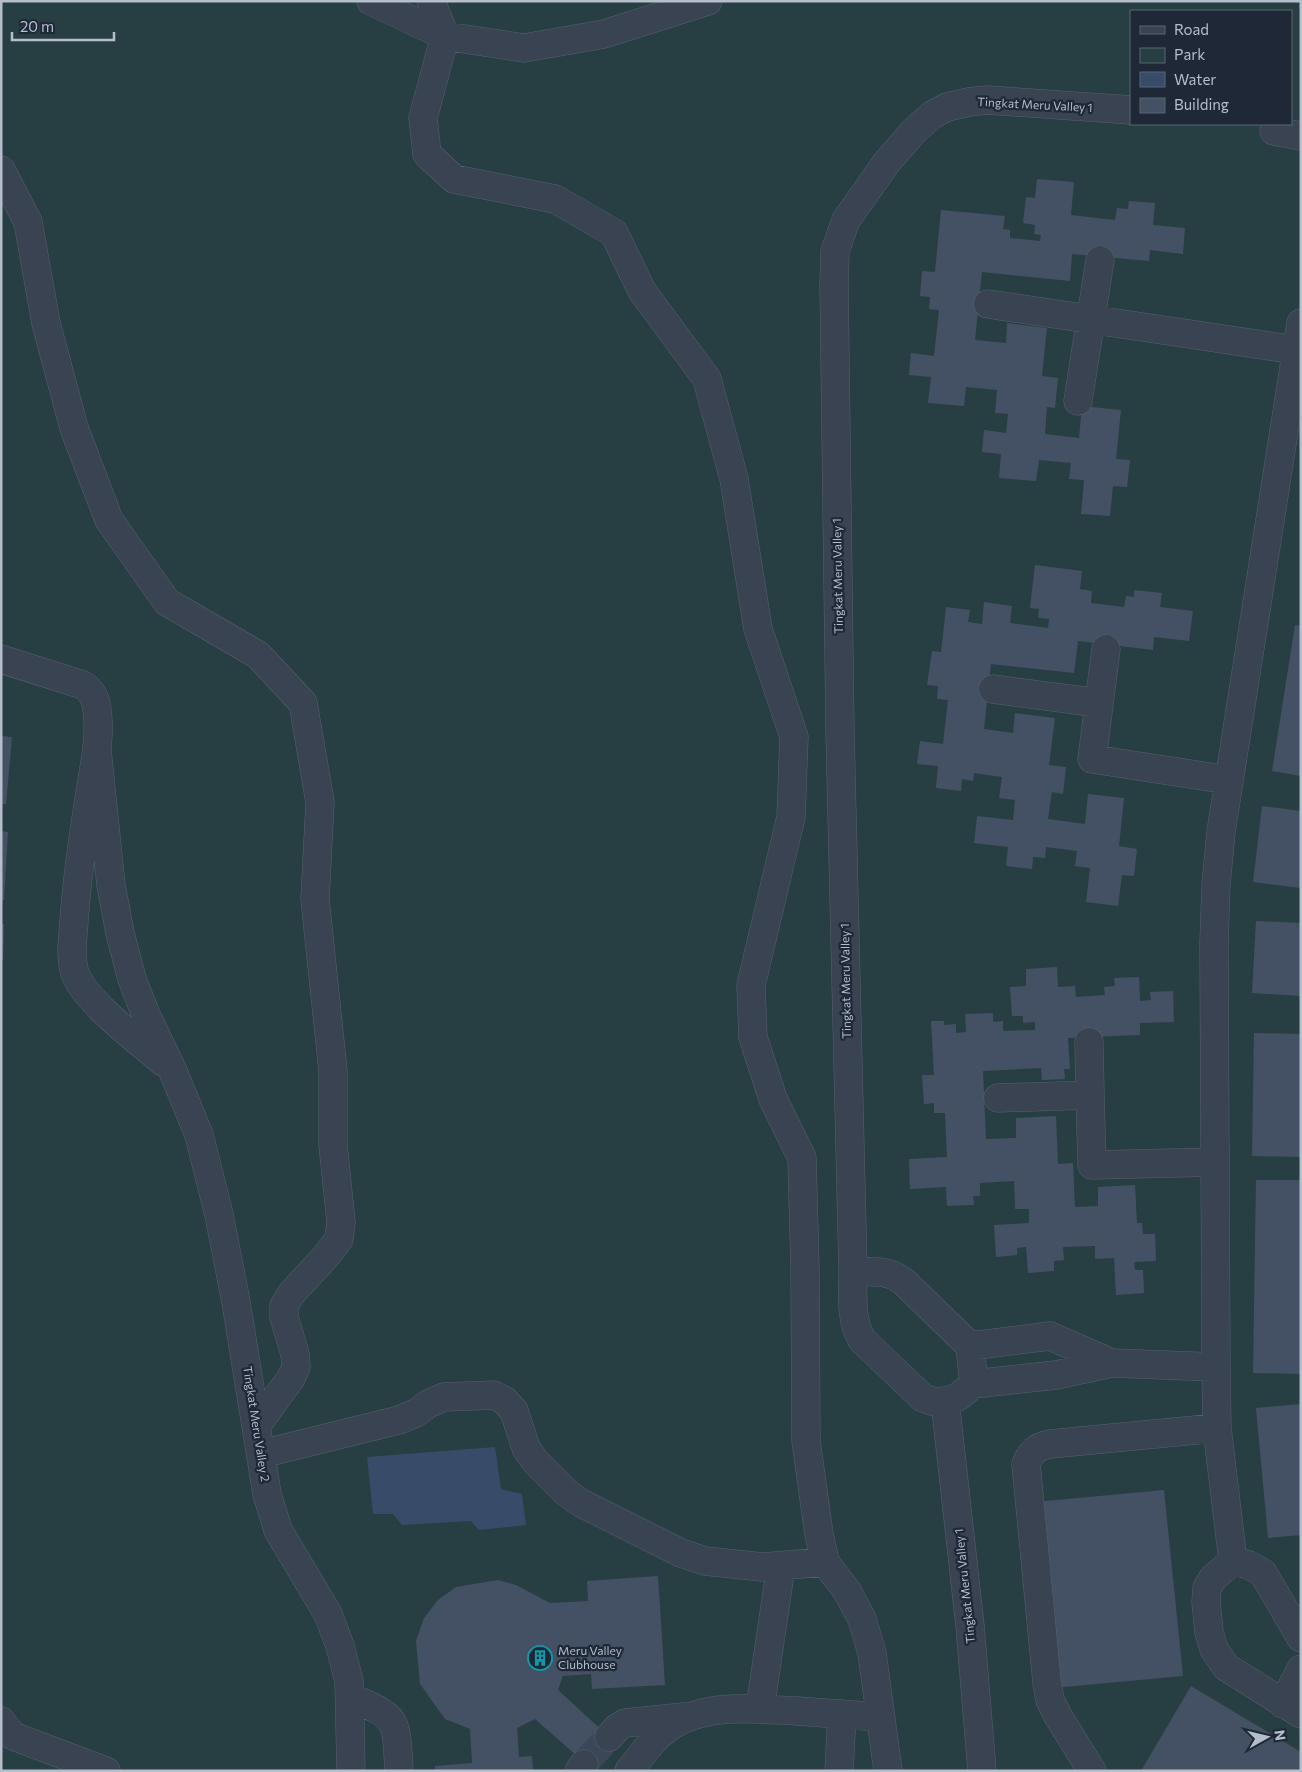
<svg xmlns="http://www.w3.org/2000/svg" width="1302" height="1772" viewBox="0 0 1302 1772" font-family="Commissioner,sans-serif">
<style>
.green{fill:#273f43;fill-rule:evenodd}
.water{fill:#384c6a}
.building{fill:#445164}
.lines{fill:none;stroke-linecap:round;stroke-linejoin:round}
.minor-tunnel{stroke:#3b4657;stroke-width:28;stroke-dasharray:28 14;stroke-linecap:butt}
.minor-casing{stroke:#57616f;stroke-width:29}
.minor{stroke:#394352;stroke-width:28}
.labels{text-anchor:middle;stroke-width:4.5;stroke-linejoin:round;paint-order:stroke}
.street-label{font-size:12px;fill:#b6becc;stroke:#1e2837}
.poi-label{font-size:12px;fill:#b6becc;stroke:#1e2837;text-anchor:start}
</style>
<rect width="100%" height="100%" fill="#253142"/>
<!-- green -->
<path class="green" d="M 1,1 L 1301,1 L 1301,1771 L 1,1771 ZM 1131,11 L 1291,11 L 1291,124 L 1131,124 Z"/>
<!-- water -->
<path class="water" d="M 495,1447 L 501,1489 L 522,1494 L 526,1525 L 479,1530 L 471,1521 L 402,1525 L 393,1514 L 373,1514 L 367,1457 Z"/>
<!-- building -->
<path class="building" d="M 1037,179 L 1074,182 L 1071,215 L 1115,220 L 1117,208 L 1128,209 L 1129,201 L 1155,203 L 1153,225 L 1185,228 L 1183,254 L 1150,250 L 1149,261 L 1072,254 L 1070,281 L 982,272 L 975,340 L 1006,343 L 1007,323 L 1047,328 L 1042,376 L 1058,378 L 1055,408 L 1047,407 L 1045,434 L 1079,438 L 1082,406 L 1121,410 L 1116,459 L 1130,460 L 1127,487 L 1113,486 L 1110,516 L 1081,514 L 1084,480 L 1069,479 L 1071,463 L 1039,460 L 1036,481 L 999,478 L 1001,454 L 982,452 L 984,430 L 1006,433 L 1008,414 L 995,413 L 997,390 L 966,387 L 964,406 L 928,403 L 931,377 L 909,375 L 911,353 L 934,356 L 939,310 L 929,309 L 930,297 L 920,296 L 922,271 L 935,272 L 941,210 L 1005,216 L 1003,229 L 1010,230 L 1010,238 L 1040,241 L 1041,235 L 1034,234 L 1035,225 L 1023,223 L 1026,197 L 1035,198 Z
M 1035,565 L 1082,571 L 1080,589 L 1092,591 L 1091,603 L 1124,607 L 1126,596 L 1134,597 L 1134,590 L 1162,593 L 1160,607 L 1193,611 L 1189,641 L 1154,637 L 1153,650 L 1078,641 L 1074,673 L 991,664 L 984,729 L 1013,733 L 1015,713 L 1055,718 L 1049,765 L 1066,767 L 1063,794 L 1052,792 L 1048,819 L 1085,824 L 1088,794 L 1124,798 L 1119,846 L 1137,849 L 1134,876 L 1122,875 L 1118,906 L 1086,902 L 1090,868 L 1075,866 L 1077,851 L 1046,847 L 1045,858 L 1033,857 L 1032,869 L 1006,866 L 1008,847 L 974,843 L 977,816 L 1013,820 L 1015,800 L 999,798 L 1002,777 L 974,773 L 973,781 L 962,779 L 961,791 L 936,788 L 938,766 L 917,764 L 920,741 L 943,744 L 948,700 L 937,699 L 938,686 L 927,685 L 932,651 L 941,652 L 946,607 L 970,610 L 968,622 L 982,624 L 984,602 L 1012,606 L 1010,623 L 1048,628 L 1049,619 L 1038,618 L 1039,609 L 1030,608 Z
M 1295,625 L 1301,626 L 1301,776 L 1272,771 Z
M 1,736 L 12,737 L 6,804 L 1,804 Z
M 1262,806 L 1301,811 L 1301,888 L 1253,882 Z
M 1,831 L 8,832 L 4,900 L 1,900 Z
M 1256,921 L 1301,923 L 1301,996 L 1252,993 Z
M 1,924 L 4,924 L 3,960 L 1,960 Z
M 1057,967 L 1058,987 L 1075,986 L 1076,997 L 1105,995 L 1104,987 L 1115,986 L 1114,978 L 1139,977 L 1140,1001 L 1151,1000 L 1150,992 L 1173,991 L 1174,1022 L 1140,1023 L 1140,1035 L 1068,1038 L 1070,1069 L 1064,1069 L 1065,1079 L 1042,1080 L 1041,1068 L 983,1071 L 986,1139 L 1016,1138 L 1016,1118 L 1056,1116 L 1058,1164 L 1073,1163 L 1075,1207 L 1098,1206 L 1098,1187 L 1135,1185 L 1137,1223 L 1142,1223 L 1143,1234 L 1155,1234 L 1156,1261 L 1134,1262 L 1135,1270 L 1143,1270 L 1144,1293 L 1116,1295 L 1114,1258 L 1095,1259 L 1095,1246 L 1063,1247 L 1064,1260 L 1054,1261 L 1054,1271 L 1028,1273 L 1026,1247 L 1017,1248 L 1017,1255 L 996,1257 L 994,1225 L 1029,1223 L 1029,1209 L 1015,1209 L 1014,1181 L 980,1183 L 980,1196 L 973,1196 L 974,1205 L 947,1206 L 946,1187 L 910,1189 L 909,1159 L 947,1157 L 945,1113 L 934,1113 L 934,1103 L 924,1104 L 922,1075 L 934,1075 L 931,1021 L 944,1021 L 944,1025 L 956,1024 L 956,1033 L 966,1032 L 965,1014 L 993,1013 L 993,1022 L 1003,1021 L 1003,1031 L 1035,1030 L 1035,1022 L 1023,1023 L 1023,1016 L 1012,1016 L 1010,987 L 1026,986 L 1026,969 Z
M 1254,1033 L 1301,1034 L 1301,1157 L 1252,1156 Z
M 1256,1180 L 1301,1180 L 1301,1374 L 1253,1373 Z
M 1301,1404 L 1301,1535 L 1268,1538 L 1256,1408 Z
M 1164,1490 L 1183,1676 L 1053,1688 L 1035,1502 Z
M 658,1576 L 665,1685 L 592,1689 L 591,1674 L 563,1676 L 558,1690 L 618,1745 L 594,1771 L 535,1719 L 517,1728 L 519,1757 L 532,1756 L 533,1771 L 435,1771 L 435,1766 L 472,1763 L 470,1729 L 445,1719 L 420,1684 L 416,1641 L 424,1618 L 438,1600 L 456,1587 L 498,1580 L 516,1585 L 550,1603 L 588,1601 L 587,1581 Z
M 1191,1686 L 1301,1752 L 1301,1771 L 1141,1771 Z"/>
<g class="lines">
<!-- minor-tunnel -->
<path class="minor-tunnel" d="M 584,1764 L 609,1737"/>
<defs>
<path id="minor" d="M 371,1 L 445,36 L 524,48 L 604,34 L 708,1
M 431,1 L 445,36 L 423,118 L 427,154 L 454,179 L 555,199 L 614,233 L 642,291 L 707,379 L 734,479 L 758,629 L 794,737 L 791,817 L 751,985 L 753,1037 L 773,1099 L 802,1158 L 805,1270 L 806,1441 L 819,1534 L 825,1562 L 847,1591 L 862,1619 L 872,1653 L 888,1771
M 1274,131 L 1301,136
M 1,170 L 28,222 L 46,323 L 74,428 L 109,520 L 167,602 L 258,655 L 303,703 L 320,802 L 315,899 L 333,1071 L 333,1145 L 341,1222 L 339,1239 L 327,1255 L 291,1294 L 284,1306 L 284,1317 L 295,1354 L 296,1367 L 291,1378 L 257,1425
M 988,304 L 1296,350
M 1078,401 L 1100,260
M 1106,649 L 1092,759 L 1229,780
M 1,659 L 83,685 C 92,691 96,699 97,710 C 101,737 94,766 90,793 C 83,836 77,878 74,921 C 73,937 70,954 74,970 C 82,1000 139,1041 163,1062
M 993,689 L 1099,703
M 97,750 L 111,885 L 120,933 L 132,979 L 146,1015 L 172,1069 L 199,1135 L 219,1215 L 236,1302 L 267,1494 L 278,1530 L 328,1614 L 340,1646 L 349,1681 L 351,1771
M 1089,1042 L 1090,1095
M 998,1098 L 1090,1095 L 1092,1165 L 1215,1162
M 853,1272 L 840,731 L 834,284 L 835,251 L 846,220 L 887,162 L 914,131 L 932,115 L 947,107 L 969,102 L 987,100 L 1131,110
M 970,1346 L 1050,1336 L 1112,1363
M 1216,1367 L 1217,1428 L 1233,1561
M 974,1384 L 970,1346 L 903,1281 C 886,1269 873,1272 853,1272 C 853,1295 850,1319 862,1340 L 923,1398 L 935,1402 L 945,1401 L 958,1397 L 974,1384 L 1056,1375 L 1112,1363 L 1216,1367 L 1214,943 L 1216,884 L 1221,832 L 1301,323
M 945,1401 L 970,1626 L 982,1771
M 261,1454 L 399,1420 L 416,1413 L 428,1404 L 444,1397 L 494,1395 L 505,1401 L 514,1411 L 526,1448 L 535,1461 L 567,1493 L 581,1503 L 681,1553 L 705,1561 L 762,1567 L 825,1562
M 1233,1561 L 1213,1578 L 1207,1588 L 1206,1602 L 1209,1632 L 1214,1649 L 1226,1667 L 1301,1714
M 1233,1561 L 1249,1565 L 1263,1573 L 1301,1638
M 350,1697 C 399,1718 396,1718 399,1771
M 1283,1704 L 1301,1669
M 760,1709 L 781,1566
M 1,1721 L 13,1736 L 106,1771
M 609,1737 L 617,1728 L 625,1723 L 684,1717
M 579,1771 L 584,1764
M 629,1771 C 642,1755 655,1735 674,1724 C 710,1703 756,1709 797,1711 C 825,1713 852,1715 880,1717
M 839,1771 L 842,1714
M 1092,1771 L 1058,1716 L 1050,1700 L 1047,1683 L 1026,1464 C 1031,1452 1036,1447 1050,1444 L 1217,1428"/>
</defs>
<!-- minor casing -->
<use href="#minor" class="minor-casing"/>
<!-- minor -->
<use href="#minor" class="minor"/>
</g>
<!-- icons -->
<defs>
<symbol id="building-ring" viewBox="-11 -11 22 22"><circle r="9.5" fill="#1e2837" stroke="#0f9aa8" stroke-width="1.5"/><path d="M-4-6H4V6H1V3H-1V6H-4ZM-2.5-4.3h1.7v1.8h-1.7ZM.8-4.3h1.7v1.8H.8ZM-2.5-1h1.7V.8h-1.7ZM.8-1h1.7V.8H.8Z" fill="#0f9aa8"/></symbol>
</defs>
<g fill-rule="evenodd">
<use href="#building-ring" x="526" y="1644" width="28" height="28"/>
</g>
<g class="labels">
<!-- street labels -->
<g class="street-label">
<text transform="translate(1035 105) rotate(3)" y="4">Tingkat Meru Valley 1</text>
<text transform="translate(838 576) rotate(-91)" y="4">Tingkat Meru Valley 1</text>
<text transform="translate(846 981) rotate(-91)" y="4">Tingkat Meru Valley 1</text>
<text transform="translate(256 1424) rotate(81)" y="4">Tingkat Meru Valley 2</text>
<text transform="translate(965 1586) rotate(-96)" y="4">Tingkat Meru Valley 1</text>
</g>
<!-- poi labels -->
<g class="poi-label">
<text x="558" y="1655">Meru Valley<tspan x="558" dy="14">Clubhouse</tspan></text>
</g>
</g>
<!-- border -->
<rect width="1302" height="1772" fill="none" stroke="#b6becc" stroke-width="5"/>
<!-- legend -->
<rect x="1130" y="10" width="162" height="115" fill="#1e2837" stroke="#5b6473"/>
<rect x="1140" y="26" width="25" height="8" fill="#394352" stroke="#5b6473"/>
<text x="1174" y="35" font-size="15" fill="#b6becc">Road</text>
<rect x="1140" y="48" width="25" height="15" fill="#273f43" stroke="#5b6473"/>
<text x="1174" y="60" font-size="15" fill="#b6becc">Park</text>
<rect x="1140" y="72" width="25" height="15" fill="#384c6a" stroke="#5b6473"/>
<text x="1174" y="85" font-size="15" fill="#b6becc">Water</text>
<rect x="1140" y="98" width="25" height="15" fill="#445164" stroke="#5b6473"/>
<text x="1174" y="110" font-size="15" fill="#b6becc">Building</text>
<!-- north arrow -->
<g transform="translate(1267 1737) rotate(82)" stroke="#1e2837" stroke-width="4" paint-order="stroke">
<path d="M0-4L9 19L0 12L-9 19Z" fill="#b6becc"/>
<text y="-8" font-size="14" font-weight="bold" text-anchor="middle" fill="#b6becc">N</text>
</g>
<!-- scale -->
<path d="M12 32v8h102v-8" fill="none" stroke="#b6becc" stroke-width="2.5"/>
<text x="20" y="32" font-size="15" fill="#b6becc" stroke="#1e2837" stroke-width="4" paint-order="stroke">20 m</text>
</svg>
